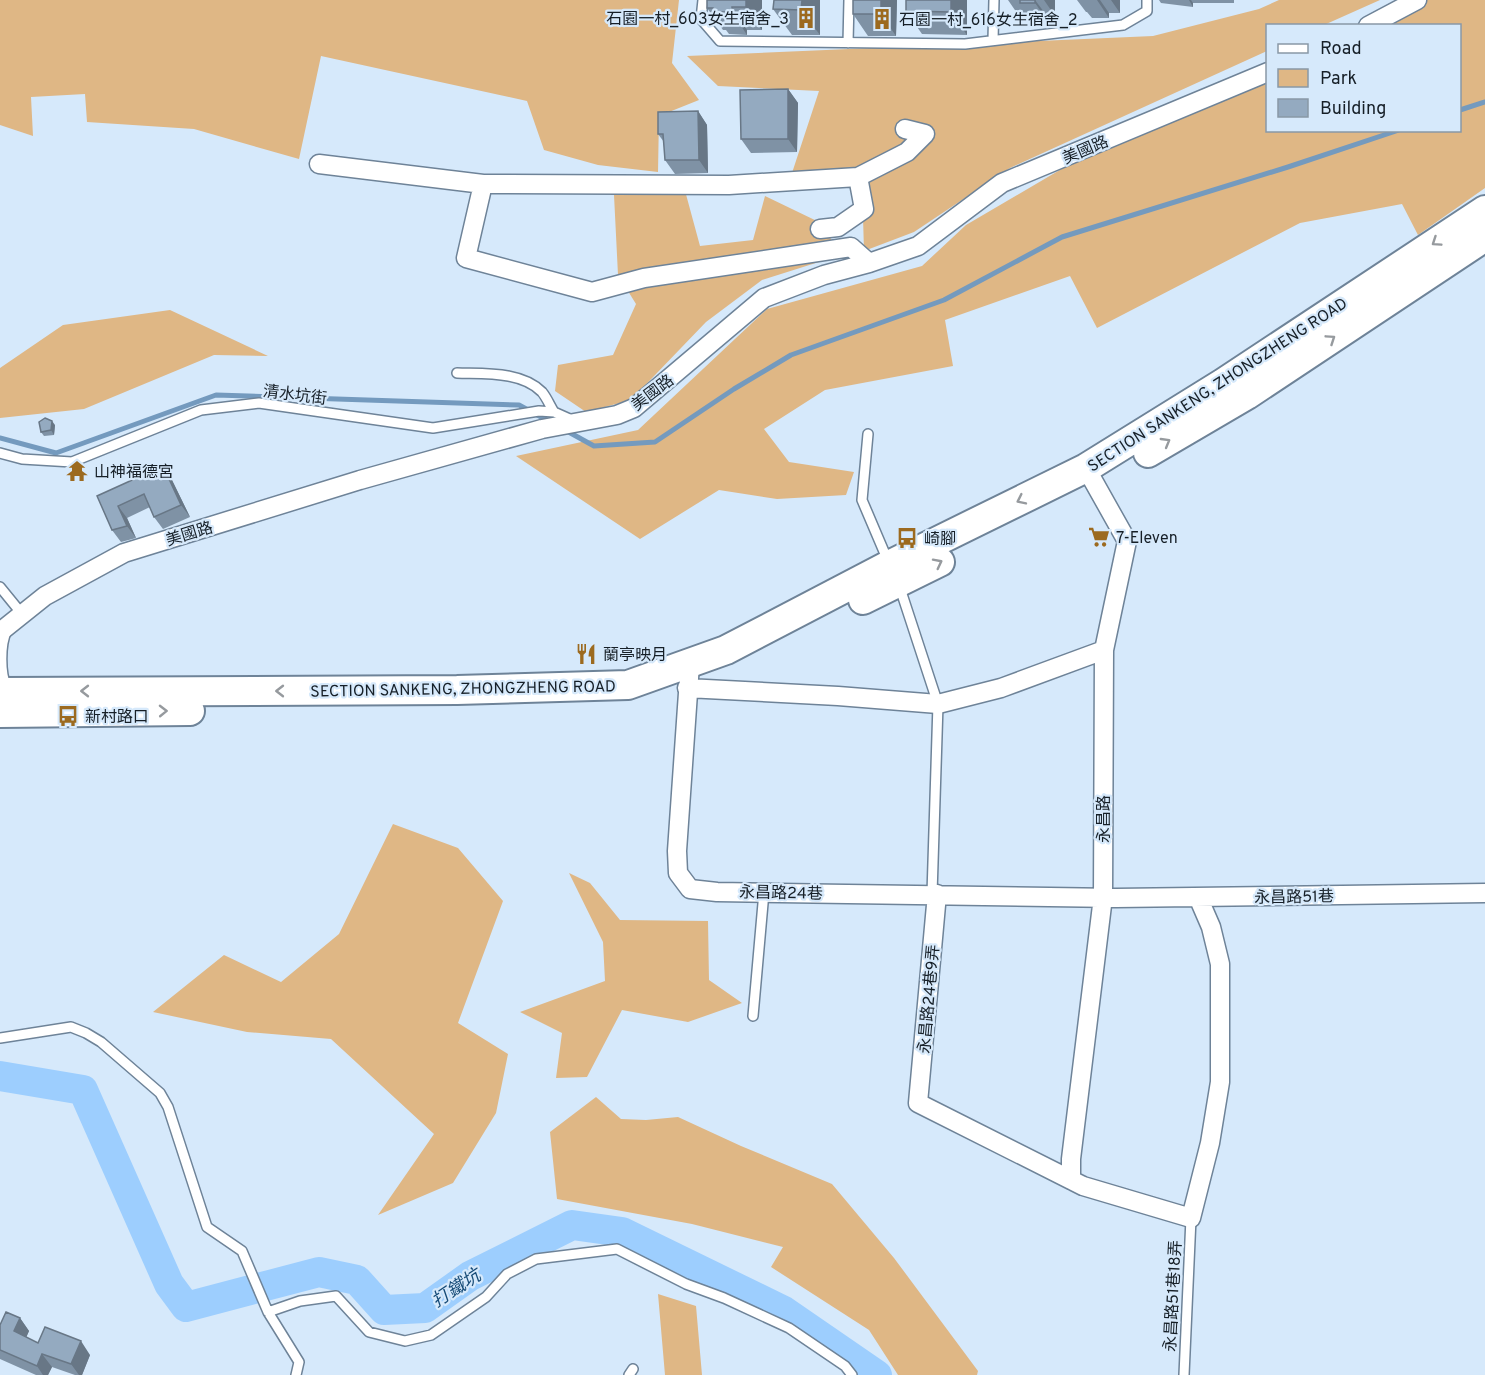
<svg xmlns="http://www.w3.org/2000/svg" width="1485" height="1375" viewBox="0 0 1485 1375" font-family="Overpass,'Noto Sans TC',sans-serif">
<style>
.green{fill:#dfb785}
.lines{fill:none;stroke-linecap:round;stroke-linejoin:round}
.stream{stroke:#749abe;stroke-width:5}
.river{stroke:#9dcefe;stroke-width:30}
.service-casing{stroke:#6e8398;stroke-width:12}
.minor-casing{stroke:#6e8398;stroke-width:21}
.primary-casing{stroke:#6e8398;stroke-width:32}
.service{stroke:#fff;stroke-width:9}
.minor{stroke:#fff;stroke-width:18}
.primary{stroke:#fff;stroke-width:28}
.wall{fill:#7f92a5}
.shaded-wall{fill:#687786}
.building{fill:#94aac0;stroke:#687786;stroke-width:1.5}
.oneway{stroke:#969a9e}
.labels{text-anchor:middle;stroke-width:4.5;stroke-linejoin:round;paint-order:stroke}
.poi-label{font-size:16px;fill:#161f27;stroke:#d6e9fb;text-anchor:start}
.street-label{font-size:16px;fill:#161f27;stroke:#d6e9fb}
.water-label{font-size:18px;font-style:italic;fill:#164b77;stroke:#d6e9fb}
</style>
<rect width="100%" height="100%" fill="#d6e9fb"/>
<!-- green -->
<path class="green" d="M 0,0 L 679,0 L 672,63 L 699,100 L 659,116 L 658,172 L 598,165 L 544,150 L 527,101 L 321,56 L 299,159 L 194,129 L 87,122 L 85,94 L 31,97 L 33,136 L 0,125 Z
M 1279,0 L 1380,0 L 1324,25 L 1268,26 L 1267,51 L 1010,168 L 914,232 L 864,251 L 862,183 L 791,176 L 819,91 L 718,86 L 687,56 L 1153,36 L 1259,9 Z
M 1426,0 L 1485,0 L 1485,188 L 1418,235 L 1402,204 L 1300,223 L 1097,328 L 1070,276 L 945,320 L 953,366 L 825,390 L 764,429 L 789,462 L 854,472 L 846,495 L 777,499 L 719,490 L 640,539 L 516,456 L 638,430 L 767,309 L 922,266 L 966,225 L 1070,164 L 1267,73 L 1268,130 L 1460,130 L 1460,26 L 1370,25 Z
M 684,187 L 700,246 L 753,240 L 765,196 L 821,223 L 841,255 L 762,280 L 706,322 L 631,400 L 586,412 L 555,391 L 558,365 L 613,355 L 636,304 L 618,275 L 614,195 Z
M 170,310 L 268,356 L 214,355 L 84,409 L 0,418 L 0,368 L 63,325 Z
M 393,824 L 458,848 L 503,901 L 458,1023 L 508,1054 L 496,1113 L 453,1183 L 378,1215 L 434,1134 L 331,1039 L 247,1032 L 153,1012 L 224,955 L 281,982 L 339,934 Z
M 569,873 L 590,883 L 620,920 L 708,921 L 709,980 L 742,1003 L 688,1022 L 622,1010 L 587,1077 L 556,1078 L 562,1033 L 520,1012 L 605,981 L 603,942 Z
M 596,1097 L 621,1119 L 646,1120 L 678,1117 L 741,1146 L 832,1184 L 894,1258 L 978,1371 L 977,1375 L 898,1375 L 869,1330 L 771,1267 L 783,1247 L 692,1224 L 557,1199 L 550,1132 Z
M 658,1294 L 696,1306 L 702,1375 L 665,1375 Z"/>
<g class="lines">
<!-- stream -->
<path class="stream" d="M 1460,110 L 1485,102
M 565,430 L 594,446 L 655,442 L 734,389 L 791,355 L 944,300 L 1062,237 L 1288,167 L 1399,130
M 0,438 L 56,453 L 216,395 L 519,405 L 552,423"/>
<!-- river -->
<path class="river" d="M 0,1076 L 83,1090 L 169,1284 L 186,1307 L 319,1272 L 357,1280 L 384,1310 L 425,1308 L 470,1276 L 572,1225 L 622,1232 L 784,1311 L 877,1375"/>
<defs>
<path id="service" d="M 703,0 L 701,19 L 720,41 L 965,44 L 1123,25 L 1147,11 L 1147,0
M 993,40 L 994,0
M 848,43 L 849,0
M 457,373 C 484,374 522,371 542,392 C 547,398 550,406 554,412
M 868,434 L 862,500 L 888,561
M 0,453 L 22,459 L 72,462 L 201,410 L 259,403 L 433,428 L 539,411 L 554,412 L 572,420
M 899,585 L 938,704 L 932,894
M 0,587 L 22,614
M 7,630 C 0,644 0,674 7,688
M 753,1016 L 764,892
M 0,1038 L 71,1027 L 86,1033 L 101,1042 L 160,1093 L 168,1107 L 207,1227 L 242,1251 L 268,1312 L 299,1362 L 296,1375
M 268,1312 L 300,1301 L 336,1296 L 369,1332 L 405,1341 L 431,1335 L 486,1297 L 507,1274 L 536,1259 L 617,1249 L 686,1284 L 724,1298 L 789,1328 L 845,1366 L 852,1375
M 629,1375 L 633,1369
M 1184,1375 L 1191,1218"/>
<path id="minor" d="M 1368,26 L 1417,0
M 319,164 L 483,184 L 466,258 L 592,292 L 644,278 L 851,247 L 869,263
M 858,177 L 907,152 L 925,134 L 905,129
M 483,184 L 729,185 L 858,177 L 864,209 L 838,227 L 820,229
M 0,632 L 45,596 L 124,553 L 360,480 L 542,429 L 617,415 L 634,408 L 764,298 L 824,275 L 869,263 L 918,246 L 1002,183 L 1268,72
M 690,664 L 677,851 L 678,873 L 690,889 L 717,892 L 1116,898 L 1485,893
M 687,688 L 838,696 L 938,704 L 1001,688 L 1104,650
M 937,894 L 918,1103 L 1083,1186 L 1191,1218 L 1210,1143 L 1220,1082 L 1220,964 L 1211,927 L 1198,897
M 1071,1180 L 1071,1159 L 1103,897 L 1104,650 L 1127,541 L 1086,468"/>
<path id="primary" d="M 1148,453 L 1247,395 L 1485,237
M 863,600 L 940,562
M 0,692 L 457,690 L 628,685 L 726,650 L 889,565 L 1086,468 L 1223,383 L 1485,210
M 0,713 L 190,711"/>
</defs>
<!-- service casing -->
<use href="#service" class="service-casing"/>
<!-- minor casing -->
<use href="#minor" class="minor-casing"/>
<!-- primary casing -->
<use href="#primary" class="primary-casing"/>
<!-- service -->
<use href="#service" class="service"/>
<!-- minor -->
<use href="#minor" class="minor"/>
<!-- primary -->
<use href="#primary" class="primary"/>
</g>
<!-- wall -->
<path class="wall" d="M 762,0 L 762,30 L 747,30 L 747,35 L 729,34 L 726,30 L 723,30 L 707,8 Z
M 774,0 L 820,0 L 820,35 L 792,35 L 773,9 Z
M 897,0 L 896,36 L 868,36 L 853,14 Z
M 967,0 L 967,35 L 922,34 L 906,11 Z
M 1008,0 L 1055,0 L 1055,16 L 1047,16 L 1047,20 L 1031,20 L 1029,16 L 1019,16 Z
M 1077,0 L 1120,0 L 1120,13 L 1109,13 L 1109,18 L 1092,18 L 1087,12 L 1086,12 Z
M 1159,0 L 1234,0 L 1234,3 L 1193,3 L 1193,7 L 1161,3 Z
M 788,89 L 798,103 L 797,152 L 751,153 L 741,139 Z
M 698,111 L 707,125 L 708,173 L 675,174 L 665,160 L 664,142 L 658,134 Z
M 55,425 L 54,435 L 44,436 L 41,432 Z
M 171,478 L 190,517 L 163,529 L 154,517 L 150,507 L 127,518 L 136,538 L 121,542 L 112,530 L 97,496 Z
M 20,1318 L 29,1331 L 26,1337 L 38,1343 L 90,1355 L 82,1375 L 75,1375 L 52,1367 L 48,1375 L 36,1375 L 0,1359 L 0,1325 Z"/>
<!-- shaded-wall -->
<path class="shaded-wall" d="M 746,0 L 762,0 L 762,30 L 746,7 Z
M 802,0 L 820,0 L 820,35 L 801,10 Z
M 881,0 L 897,0 L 896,36 L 881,14 Z
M 951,0 L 967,0 L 967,35 L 951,12 Z
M 1035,0 L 1047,16 L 1047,20 L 1035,3 Z
M 1044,0 L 1055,0 L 1055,16 Z
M 1097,0 L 1100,0 L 1109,13 L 1109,18 Z
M 1111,0 L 1120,0 L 1120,13 Z
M 1189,0 L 1191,0 L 1193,3 L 1193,7 Z
M 732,7 L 747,30 L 747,35 L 732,12 Z
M 788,89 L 798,103 L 797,152 L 788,139 Z
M 698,111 L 707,125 L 708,173 L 699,160 Z
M 52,421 L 55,425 L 54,435 L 51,430 Z
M 163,466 L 171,478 L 190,517 L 181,505 Z
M 118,506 L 127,518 L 136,538 L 127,526 Z
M 20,1318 L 29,1331 L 23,1345 L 14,1331 Z
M 81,1341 L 90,1355 L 82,1375 L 79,1375 L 71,1364 Z
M 42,1354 L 52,1367 L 48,1375 L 43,1375 L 37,1366 Z"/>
<!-- building -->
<path class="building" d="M 707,0 L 746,0 L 746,7 L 732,7 L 732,12 L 713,12 L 713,8 L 707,8 Z
M 774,0 L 802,0 L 801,10 L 773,9 Z
M 853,0 L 881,0 L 881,14 L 853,14 Z
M 906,0 L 951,0 L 951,12 L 906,11 Z
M 1020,0 L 1035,0 L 1035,3 L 1020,3 Z
M 788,89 L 788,139 L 741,139 L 740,90 Z
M 698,111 L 699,160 L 665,160 L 663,134 L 658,134 L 658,112 Z
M 45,418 L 52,421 L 51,430 L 41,432 L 39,422 Z
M 163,466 L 181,505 L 154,517 L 144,494 L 118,506 L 127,526 L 112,530 L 97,496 Z
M 6,1312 L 20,1318 L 14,1331 L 38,1343 L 45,1327 L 81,1341 L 71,1364 L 42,1354 L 37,1366 L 0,1350 L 0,1325 Z"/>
<!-- one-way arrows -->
<defs><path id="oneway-chevron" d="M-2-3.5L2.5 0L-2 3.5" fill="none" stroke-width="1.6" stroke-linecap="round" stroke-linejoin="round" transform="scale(1.5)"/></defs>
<g class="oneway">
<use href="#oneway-chevron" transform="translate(1436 242) rotate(146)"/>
<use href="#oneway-chevron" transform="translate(1331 339) rotate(-34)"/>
<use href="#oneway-chevron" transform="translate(1166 442) rotate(-30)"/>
<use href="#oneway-chevron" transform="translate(1021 500) rotate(154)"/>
<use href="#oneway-chevron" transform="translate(938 563) rotate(-27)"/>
<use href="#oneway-chevron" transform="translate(85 691) rotate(180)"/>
<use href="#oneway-chevron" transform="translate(280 691) rotate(180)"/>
<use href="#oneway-chevron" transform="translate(163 711) rotate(-1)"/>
</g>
<!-- icons -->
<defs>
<symbol id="building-bare" viewBox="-9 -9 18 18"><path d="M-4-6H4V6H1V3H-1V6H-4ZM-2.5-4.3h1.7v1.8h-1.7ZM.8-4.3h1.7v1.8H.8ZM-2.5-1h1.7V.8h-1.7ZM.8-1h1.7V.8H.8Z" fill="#9c6a1f" stroke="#d6e9fb" stroke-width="2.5" paint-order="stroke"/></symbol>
<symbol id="temple-bare" viewBox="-9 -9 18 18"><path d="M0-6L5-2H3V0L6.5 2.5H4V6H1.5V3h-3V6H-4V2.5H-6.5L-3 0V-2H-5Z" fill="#9c6a1f" stroke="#d6e9fb" stroke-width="2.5" paint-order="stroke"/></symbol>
<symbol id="supermarket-bare" viewBox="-9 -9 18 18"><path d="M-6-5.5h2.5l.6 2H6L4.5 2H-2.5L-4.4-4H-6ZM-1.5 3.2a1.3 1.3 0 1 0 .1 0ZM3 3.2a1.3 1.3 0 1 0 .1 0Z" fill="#9c6a1f" stroke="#d6e9fb" stroke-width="2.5" paint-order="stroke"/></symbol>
<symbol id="bus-bare" viewBox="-9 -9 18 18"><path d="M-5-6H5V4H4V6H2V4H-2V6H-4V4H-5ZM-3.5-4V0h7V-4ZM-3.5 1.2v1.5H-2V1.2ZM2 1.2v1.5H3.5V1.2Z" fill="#9c6a1f" stroke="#d6e9fb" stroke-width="2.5" paint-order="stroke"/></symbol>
<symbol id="restaurant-bare" viewBox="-9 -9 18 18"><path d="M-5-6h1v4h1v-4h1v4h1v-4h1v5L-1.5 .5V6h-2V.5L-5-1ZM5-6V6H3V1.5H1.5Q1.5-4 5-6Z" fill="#9c6a1f" stroke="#d6e9fb" stroke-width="2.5" paint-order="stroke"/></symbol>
</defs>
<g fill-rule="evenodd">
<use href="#building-bare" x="791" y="3" width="30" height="30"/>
<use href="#building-bare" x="867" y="4" width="30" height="30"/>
<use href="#temple-bare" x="62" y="456" width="30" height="30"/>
<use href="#supermarket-bare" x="1084" y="522" width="30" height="30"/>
<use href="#bus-bare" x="892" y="523" width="30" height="30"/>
<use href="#restaurant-bare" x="571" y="639" width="30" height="30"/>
<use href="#bus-bare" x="53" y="701" width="30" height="30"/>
</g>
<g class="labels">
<!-- poi labels -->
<g class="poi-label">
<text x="789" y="24" text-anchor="end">石園一村_603女生宿舍_3</text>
<text x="899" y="25">石園一村_616女生宿舍_2</text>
<text x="94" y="477">山神福德宮</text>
<text x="1116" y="543">7-Eleven</text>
<text x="924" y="544">崎腳</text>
<text x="603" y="660">蘭亭映月</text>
<text x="85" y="722">新村路口</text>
</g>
<!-- street labels -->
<g class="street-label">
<text transform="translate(1085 149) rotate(-23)" y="6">美國路</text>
<text transform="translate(1217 384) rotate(-33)" y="6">SECTION SANKENG, ZHONGZHENG ROAD</text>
<text transform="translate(652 392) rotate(-37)" y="6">美國路</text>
<text transform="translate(295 394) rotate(7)" y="6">清水坑街</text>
<text transform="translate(189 533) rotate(-17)" y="6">美國路</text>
<text transform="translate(463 688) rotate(-1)" y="6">SECTION SANKENG, ZHONGZHENG ROAD</text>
<text transform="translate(1103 819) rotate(-90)" y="6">永昌路</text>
<text transform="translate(781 892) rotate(1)" y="6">永昌路24巷</text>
<text transform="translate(1294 896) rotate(-1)" y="6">永昌路51巷</text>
<text transform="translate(928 999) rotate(-85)" y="6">永昌路24巷9弄</text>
<text transform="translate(1172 1296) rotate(-87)" y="6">永昌路51巷18弄</text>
</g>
<!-- water labels -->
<g class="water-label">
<text transform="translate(456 1288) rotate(-33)" y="6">打鐵坑</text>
</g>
</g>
<!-- legend -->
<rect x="1266" y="24" width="195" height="108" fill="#d6e9fb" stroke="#8998a6" stroke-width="1.5"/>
<rect x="1278" y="44" width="30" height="9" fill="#ffffff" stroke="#8998a6" stroke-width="1.5"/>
<text x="1320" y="54" font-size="18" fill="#161f27">Road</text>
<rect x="1278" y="69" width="30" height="18" fill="#dfb785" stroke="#8998a6" stroke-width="1.5"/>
<text x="1320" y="84" font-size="18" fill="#161f27">Park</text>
<rect x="1278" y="99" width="30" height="18" fill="#94aac0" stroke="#8998a6" stroke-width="1.5"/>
<text x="1320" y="114" font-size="18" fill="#161f27">Building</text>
</svg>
